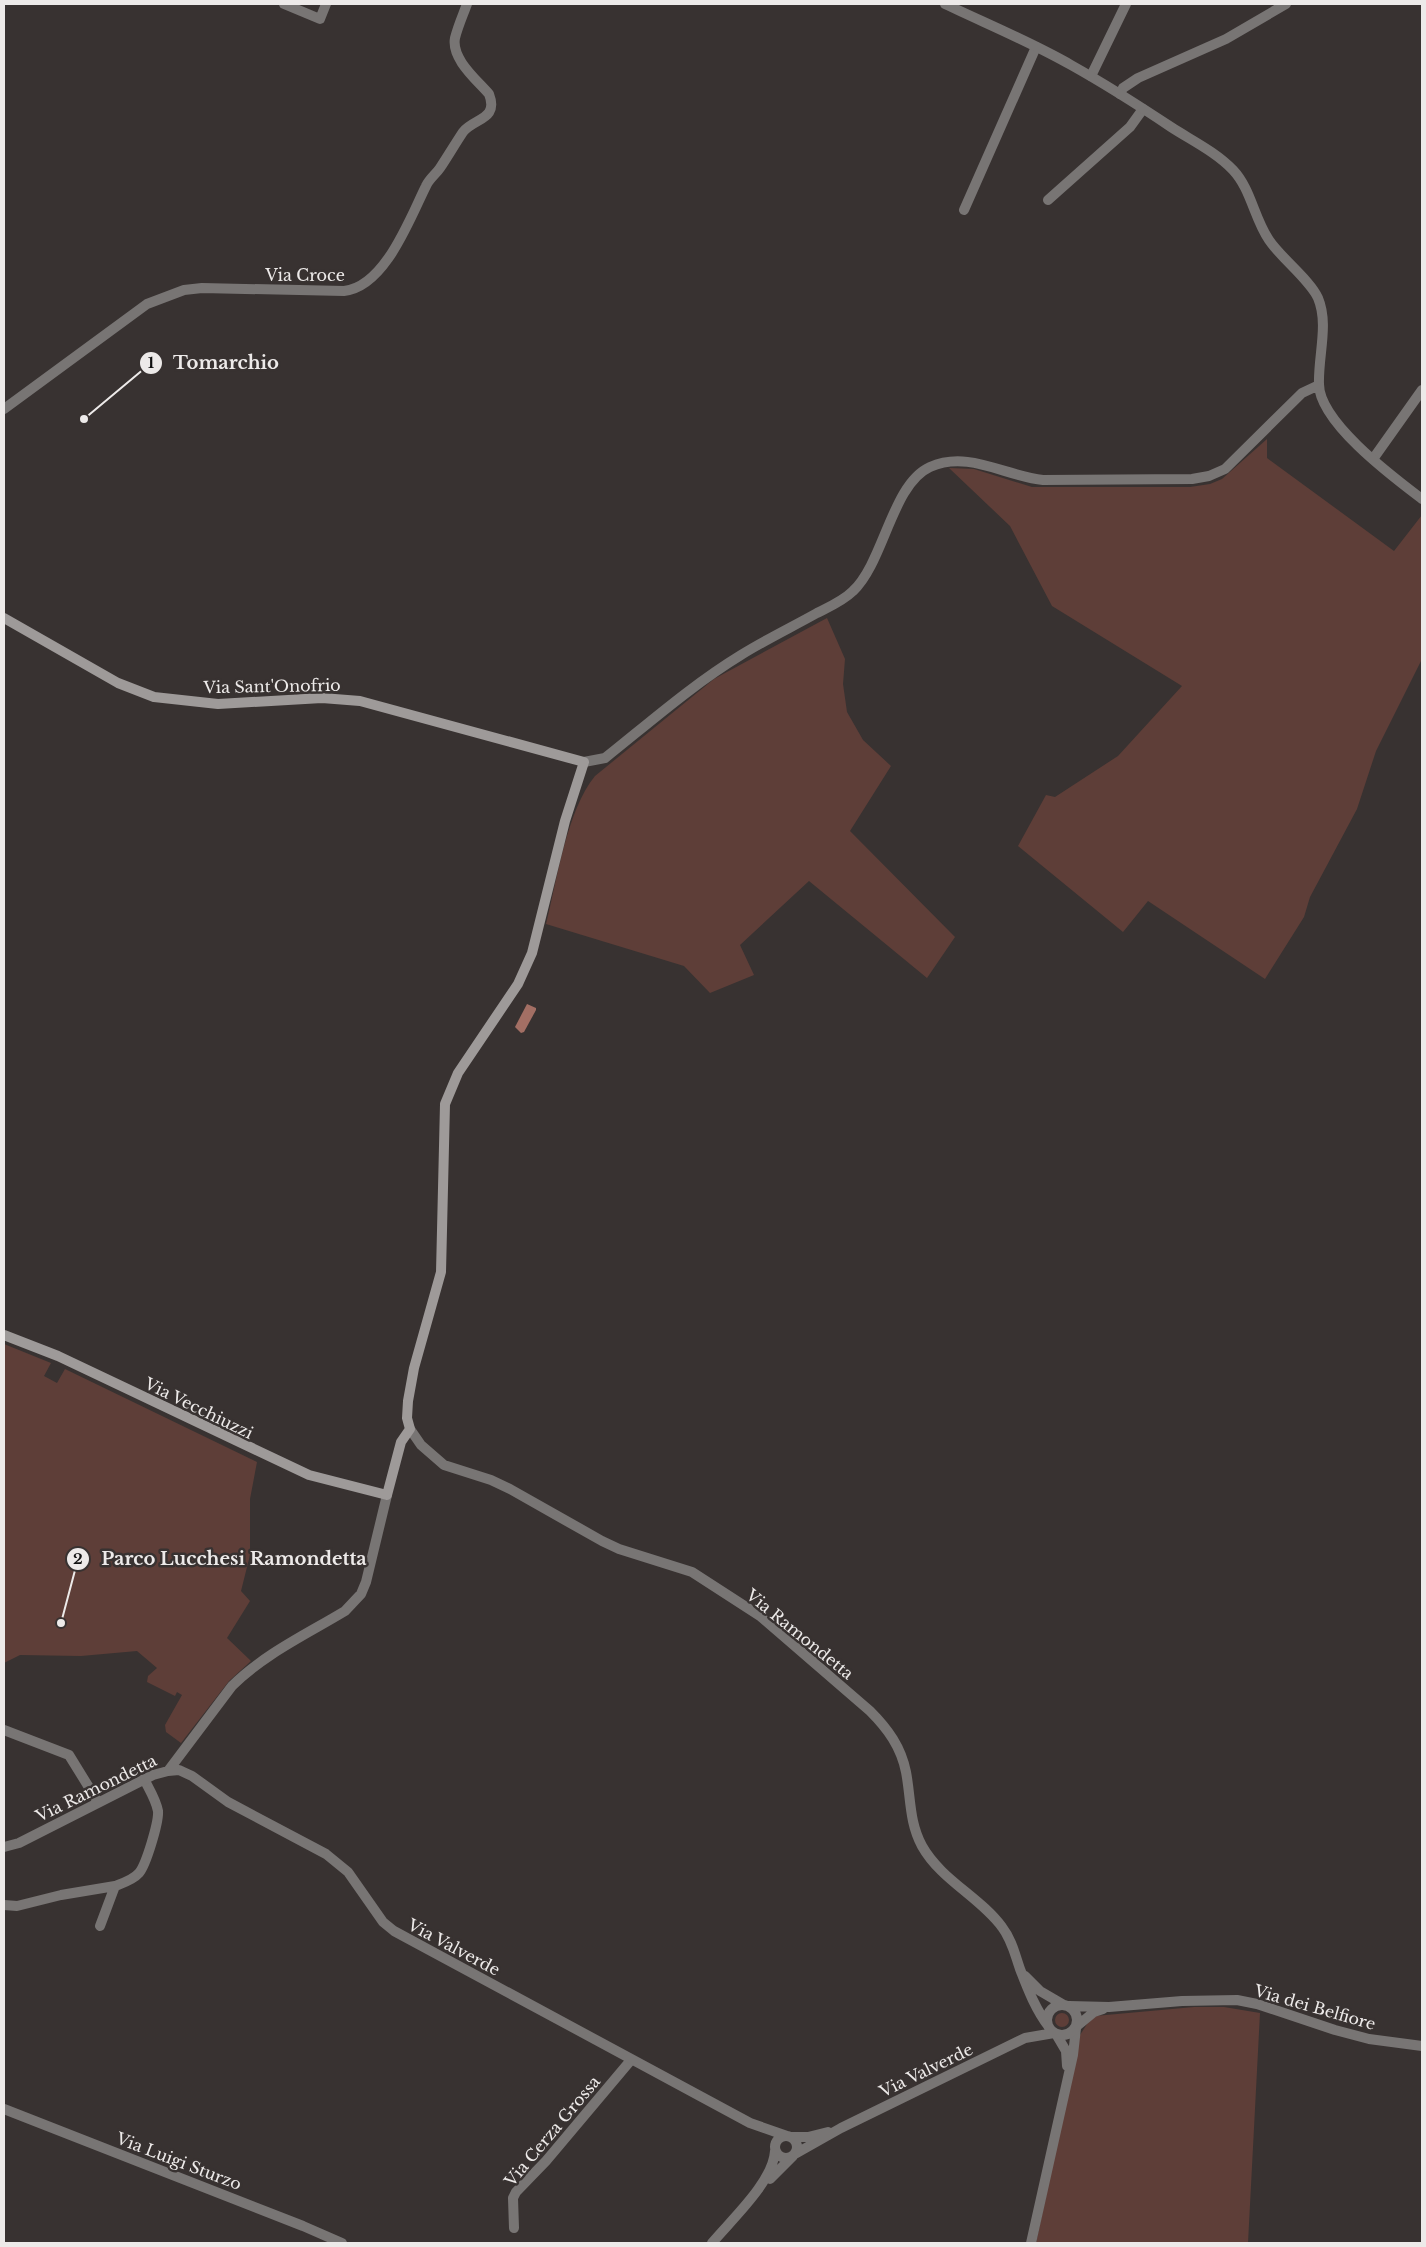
<svg xmlns="http://www.w3.org/2000/svg" width="1426" height="2247" viewBox="0 0 1426 2247" font-family="'Libre Baskerville',serif">
<style>
.green{fill:#5e3e38}
.water{fill:#a36f64}
.lines{fill:none;stroke-linecap:round;stroke-linejoin:round}
.minor{stroke:#787574;stroke-width:10}
.tertiary{stroke:#787574;stroke-width:10}
.secondary{stroke:#9e9a99;stroke-width:10}
.labels{text-anchor:middle;stroke-width:5;stroke-linejoin:round;paint-order:stroke}
.street-label{font-size:16px;fill:#edeae9;stroke:#383231}
.leader{fill:none;stroke:#edeae9;stroke-width:2}
.callout-dot{fill:#edeae9;stroke:#383231;stroke-width:2}
.mark-label{font-size:15px;text-anchor:middle;font-weight:bold;fill:#111}
.callout-label{font-size:18px;text-anchor:middle;font-weight:bold;fill:#edeae9;stroke:#383231;stroke-width:5;stroke-linejoin:round;paint-order:stroke}
</style>
<rect width="100%" height="100%" fill="#383231"/>
<!-- green -->
<path class="green" d="M 1267,439 L 1267,458 L 1394,551 L 1422,515 L 1422,649 L 1421,661 L 1376,751 L 1357,809 L 1310,897 L 1304,917 L 1265,979 L 1148,901 L 1123,932 L 1018,846 L 1046,795 L 1055,797 L 1118,756 L 1182,686 L 1052,606 L 1010,526 L 949,468 L 974,469 L 1032,487 L 1190,487 L 1210,484 L 1222,479 Z
M 827,618 L 845,659 L 843,684 L 847,712 L 863,740 L 891,766 L 850,831 L 955,937 L 927,978 L 809,881 L 740,945 L 754,975 L 710,993 L 684,966 L 546,924 C 557,880 567,810 595,776 L 714,679 Z
M 4,1344 L 51,1363 L 44,1376 L 57,1383 L 65,1369 L 257,1462 L 250,1499 L 250,1555 L 241,1591 L 250,1601 L 227,1638 L 251,1661 L 229,1681 L 181,1743 L 166,1732 L 165,1725 L 182,1695 L 177,1692 L 175,1696 L 147,1682 L 148,1676 L 157,1668 L 137,1651 L 81,1656 L 20,1655 L 4,1663 Z
M 1194,2007 L 1224,2007 L 1260,2013 L 1248,2243 L 1036,2243 L 1080,2035 L 1087,2024 L 1095,2016 Z
M1055 2020a7 7 0 1 1 14 0a7 7 0 1 1-14 0Z"/>
<!-- water -->
<path class="water" d="M 527,1004 L 536,1008 L 536,1010 L 524,1032 L 521,1033 L 515,1027 Z"/>
<g class="lines">
<!-- minor -->
<path class="minor" d="M 284,4 L 320,19 L 326,4
M 1091,76 L 1126,4
M 1120,94 L 1123,88 L 1138,78 L 1226,39 L 1286,4
M 1048,200 L 1130,127 L 1143,109
M 964,210 L 1036,47
M 4,409 L 147,304 L 184,290 L 202,288 L 344,291 C 385,287 410,218 426,186 C 429,179 436,174 440,168 C 448,156 455,144 463,132 C 474,118 499,120 489,94 C 477,80 451,59 455,38 C 458,26 463,15 467,4
M 1373,459 L 1422,390
M 4,1730 L 69,1755 L 98,1802
M 4,1905 L 17,1906 L 61,1895 L 115,1886
M 100,1926 L 115,1886 C 123,1883 133,1880 139,1873 C 146,1865 159,1822 158,1811 C 156,1800 149,1789 144,1779
M 1056,2034 L 1066,2051 L 1067,2066
M 514,2228 L 513,2198 L 516,2192 L 546,2161 L 631,2060
M 1031,2243 L 1073,2055 L 1076,2028"/>
<!-- tertiary -->
<path class="tertiary" d="M 945,4 C 987,24 1031,42 1071,65 C 1105,84 1138,105 1171,127 C 1191,140 1216,152 1233,170 C 1251,189 1254,218 1269,240 C 1281,258 1310,280 1318,298 C 1329,324 1318,356 1319,384 C 1319,422 1393,477 1422,499
M 584,762 L 605,758 C 649,723 692,685 741,655 C 765,640 792,627 817,613 C 829,607 843,601 853,591 C 884,562 892,484 930,467 C 968,450 1005,476 1043,480 L 1192,479 L 1209,476 L 1225,469 L 1302,393 L 1319,385
M 410,1429 L 421,1445 L 444,1465 L 491,1480 L 510,1489 L 602,1541 L 619,1549 L 692,1572 L 760,1616 L 870,1711 C 888,1729 901,1747 906,1772 C 911,1798 909,1822 922,1846 C 941,1880 980,1897 1002,1927 C 1012,1940 1015,1955 1020,1969 C 1028,1990 1036,2010 1049,2027
M 168,1771 L 179,1770 L 192,1776 L 228,1802 L 326,1854 L 348,1872 L 383,1922 L 394,1931 L 750,2123 L 787,2136
M 4,1847 L 19,1843 L 153,1775 L 168,1771 L 232,1686 C 264,1654 307,1634 345,1611 L 361,1594 L 366,1582 L 387,1495
M 1025,1976 L 1040,1991 L 1064,2005
M1047 2020a15 15 0 1 1 30 0a15 15 0 1 1-30 0Z
M 1069,2006 L 1109,2007 L 1182,2001 L 1237,2000 L 1257,2004 L 1335,2030 L 1369,2039 L 1422,2046
M 1077,2026 L 1094,2012 L 1103,2009
M 4,2109 L 303,2226 L 342,2243
M775 2147a11 11 0 1 1 22 0a11 11 0 1 1-22 0Z
M 791,2137 L 808,2137 L 828,2132
M 795,2154 L 841,2128 L 1025,2038 L 1054,2033
M 770,2179 L 793,2156
M 712,2243 C 732,2219 773,2182 775,2151"/>
<!-- secondary -->
<path class="secondary" d="M 4,618 L 118,683 L 154,697 L 218,704 L 322,698 L 360,701 L 584,762 L 565,821 L 532,953 L 518,984 L 458,1073 L 445,1104 L 441,1272 L 414,1368 L 408,1401 L 407,1418 L 410,1429 L 401,1442 L 387,1495 L 309,1475 L 58,1356 L 4,1335"/>
</g>
<g class="labels">
<!-- street labels -->
<g class="street-label">
<text x="305" y="281">Via Croce</text>
<text transform="translate(272 686) rotate(-1)" y="6">Via Sant'Onofrio</text>
<text transform="translate(199 1408) rotate(26)" y="6">Via Vecchiuzzi</text>
<text transform="translate(800 1634) rotate(39)" y="6">Via Ramondetta</text>
<text transform="translate(96 1788) rotate(-26)" y="6">Via Ramondetta</text>
<text transform="translate(454 1947) rotate(28)" y="6">Via Valverde</text>
<text transform="translate(1315 2007) rotate(16)" y="6">Via dei Belfiore</text>
<text transform="translate(926 2070) rotate(-26)" y="6">Via Valverde</text>
<text transform="translate(552 2131) rotate(-50)" y="6">Via Cerza Grossa</text>
<text transform="translate(179 2161) rotate(21)" y="6">Via Luigi Sturzo</text>
</g>
</g>
<!-- callouts -->
<path class="leader" d="M84 419L151 363M61 1623L78 1559"/>
<g class="callout-dot">
<circle cx="84" cy="419" r="5"/>
<circle cx="61" cy="1623" r="5"/>
<circle cx="151" cy="363" r="12"/>
<circle cx="78" cy="1559" r="12"/>
</g>
<g class="mark-label">
<text x="151" y="368">1</text>
<text x="78" y="1564">2</text>
</g>
<g class="callout-label">
<text x="226" y="369">Tomarchio</text>
<text x="234" y="1565">Parco Lucchesi Ramondetta</text>
</g>
<!-- border -->
<rect width="1426" height="2247" fill="none" stroke="#edeae9" stroke-width="10"/>
</svg>
